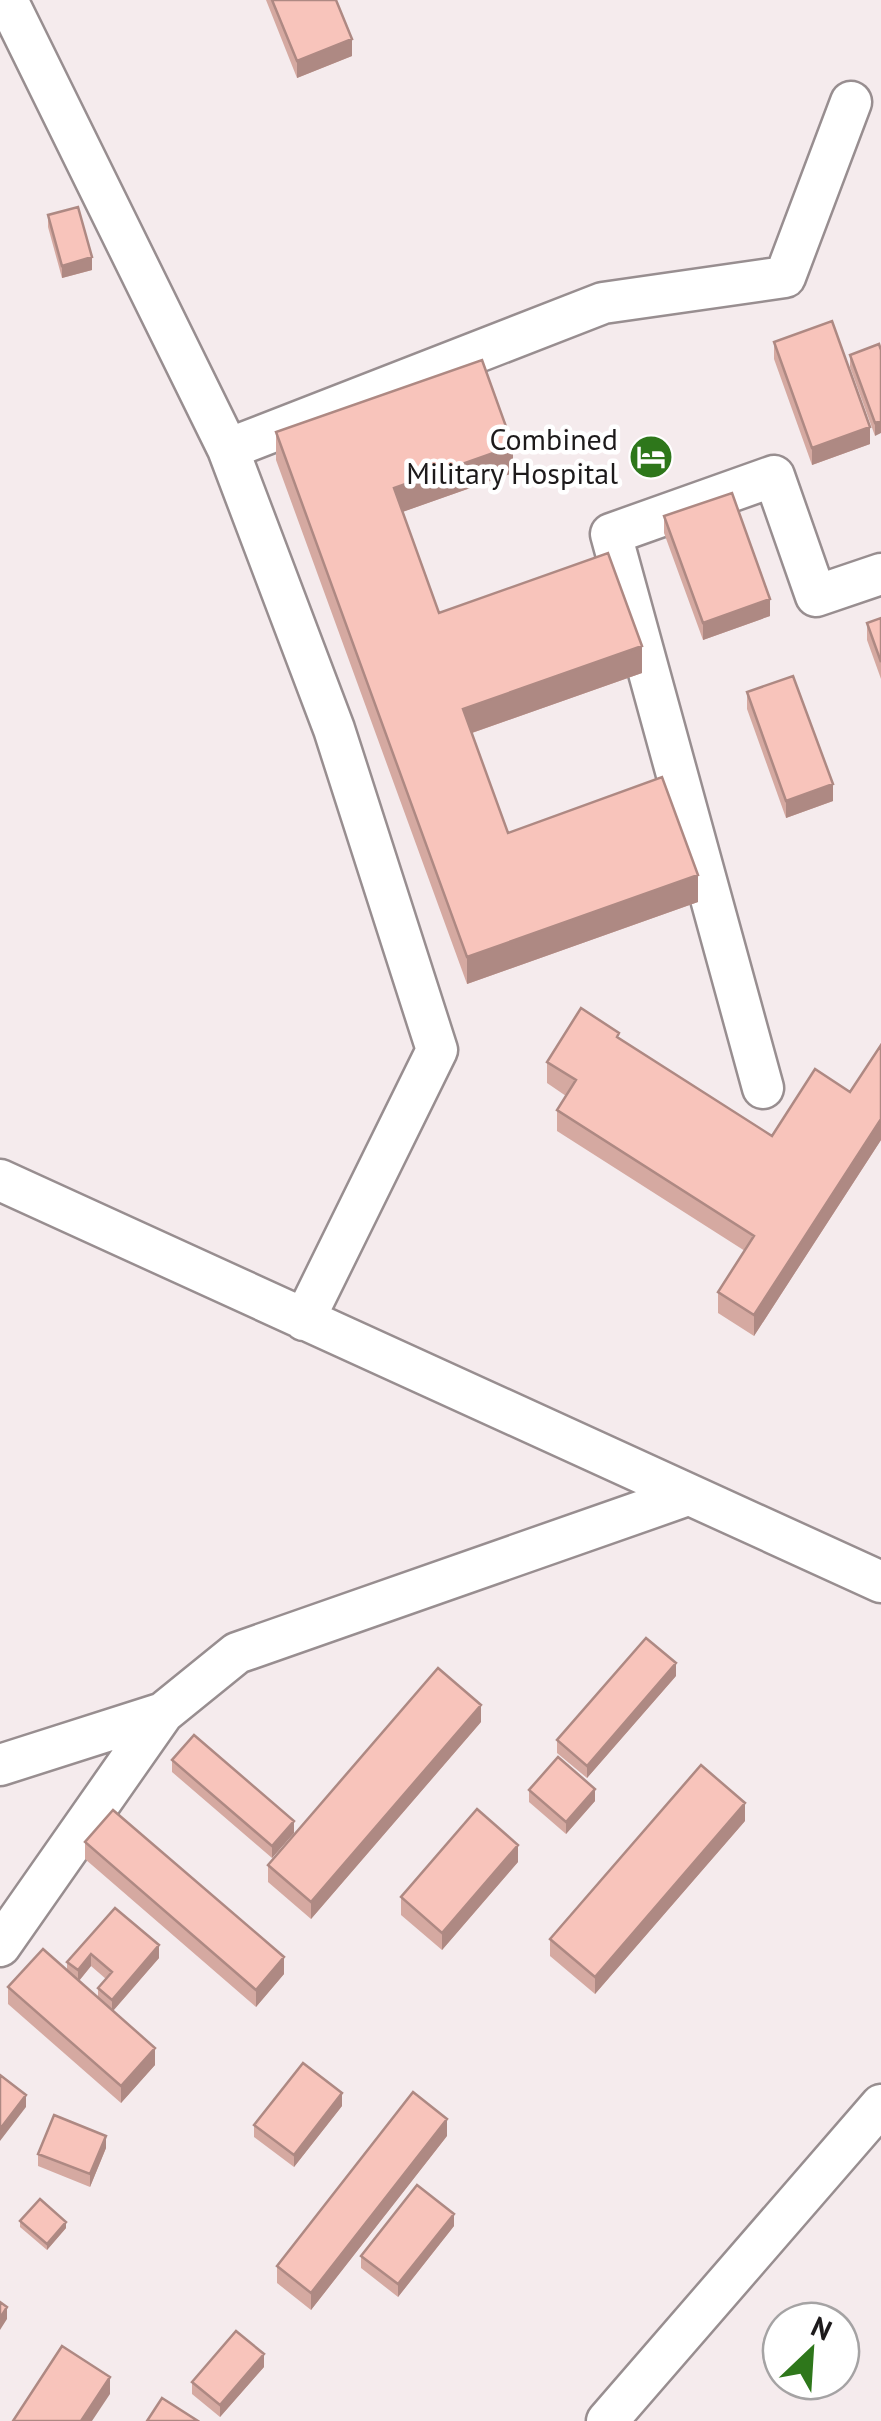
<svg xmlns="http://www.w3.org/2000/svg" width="881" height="2421" viewBox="0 0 881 2421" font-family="'PT Sans',sans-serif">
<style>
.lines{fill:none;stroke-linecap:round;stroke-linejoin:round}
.minor-casing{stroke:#988e90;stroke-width:45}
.minor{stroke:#fff;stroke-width:40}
.wall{fill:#d5a9a1;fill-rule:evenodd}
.shaded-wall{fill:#ae8983}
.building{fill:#f8c4bb;stroke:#ae8983;stroke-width:2.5}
.labels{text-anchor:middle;stroke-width:9;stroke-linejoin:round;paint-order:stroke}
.poi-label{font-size:30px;fill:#1d1a1b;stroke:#fff;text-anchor:end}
</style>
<rect width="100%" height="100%" fill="#f5ebed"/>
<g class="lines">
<defs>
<path id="minor" d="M 7,0 L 228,449 L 334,729 L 437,1050 L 304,1320
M 228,449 L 603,303 L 785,277 L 851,102
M 763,1088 L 611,534 L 774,476 L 816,596 L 881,574
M 0,1180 L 881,1582
M 0,1765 L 163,1713 L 237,1653 L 685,1496
M 0,1946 L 163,1713
M 607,2421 L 881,2105"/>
</defs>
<!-- minor casing -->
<use href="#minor" class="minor-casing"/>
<!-- minor -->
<use href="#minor" class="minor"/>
</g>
<!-- wall -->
<path class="wall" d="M 266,0 L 336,0 L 352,56 L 297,78 Z
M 48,215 L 92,270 L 62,278 L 48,227 Z
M 774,342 L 870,444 L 812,465 L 774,359 Z
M 879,344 L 875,436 L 850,367 L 850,355 Z
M 276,432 L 513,473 L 402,512 L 439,613 L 642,673 L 472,733 L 508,833 L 698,902 L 467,984 L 276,460 Z
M 664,516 L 770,616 L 703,640 L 664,533 Z
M 881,618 L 881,679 L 867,640 L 867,623 Z
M 747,692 L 833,801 L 786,818 L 747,709 Z
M 619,1038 L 772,1136 L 850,1092 L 881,1045 L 881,1140 L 754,1336 L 718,1313 L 718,1292 L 745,1251 L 557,1131 L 557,1110 L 566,1096 L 547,1083 L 547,1062 Z
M 676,1676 L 587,1778 L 557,1753 L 557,1740 Z
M 481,1722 L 311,1919 L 268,1882 L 268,1865 Z
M 172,1760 L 294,1833 L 272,1858 L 172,1772 Z
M 529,1790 L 595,1801 L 566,1834 L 529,1802 Z
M 745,1821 L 595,1994 L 550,1956 L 550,1939 Z
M 85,1842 L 284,1974 L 256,2007 L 85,1859 Z
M 518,1862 L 442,1950 L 401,1915 L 401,1897 Z
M 115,1908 L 159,1958 L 113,2011 L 155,2065 L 121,2103 L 8,2004 L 8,1987 L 67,1971 L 67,1962 ZM 91,1966 L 106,1979 L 98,1988 L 98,1998 L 79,1981 Z
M 342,2106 L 294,2167 L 254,2137 L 254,2125 Z
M 447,2136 L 311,2310 L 277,2283 L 277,2266 Z
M 106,2148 L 90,2187 L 38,2166 L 38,2154 Z
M 20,2221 L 66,2228 L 47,2250 L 20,2227 Z
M 454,2226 L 398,2297 L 361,2268 L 361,2256 Z
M 264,2367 L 220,2417 L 192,2394 L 192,2382 Z"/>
<!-- shaded-wall -->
<path class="shaded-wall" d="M 352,39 L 352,56 L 297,78 L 297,61 Z
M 92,257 L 92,270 L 62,278 L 62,266 Z
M 881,421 L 881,433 L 875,436 L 875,423 Z
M 870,427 L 870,444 L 812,465 L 812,448 Z
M 513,446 L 513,473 L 394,515 L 394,488 Z
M 770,599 L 770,616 L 703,640 L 703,623 Z
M 642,646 L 642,673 L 463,736 L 463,709 Z
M 833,784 L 833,801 L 786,818 L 786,801 Z
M 698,875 L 698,902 L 467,984 L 467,957 Z
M 881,1119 L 881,1140 L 754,1336 L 754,1315 Z
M 676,1663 L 676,1676 L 587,1778 L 587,1766 Z
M 481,1705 L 481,1722 L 311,1919 L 311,1902 Z
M 595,1789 L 595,1801 L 566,1834 L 566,1822 Z
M 745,1803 L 745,1821 L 595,1994 L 595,1977 Z
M 294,1821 L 294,1833 L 272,1858 L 272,1846 Z
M 518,1845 L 518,1862 L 442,1950 L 442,1933 Z
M 159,1945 L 159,1958 L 112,2012 L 112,2000 Z
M 91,1954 L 91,1966 L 78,1982 L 78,1970 Z
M 284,1957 L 284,1974 L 256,2007 L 256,1990 Z
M 155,2048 L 155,2065 L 121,2103 L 121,2086 Z
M 342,2093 L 342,2106 L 294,2167 L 294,2155 Z
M 26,2095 L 26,2107 L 0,2141 L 0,2129 Z
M 447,2119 L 447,2136 L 311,2310 L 311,2293 Z
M 106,2136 L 106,2148 L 90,2187 L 90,2174 Z
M 454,2214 L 454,2226 L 398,2297 L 398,2284 Z
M 66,2222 L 66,2228 L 47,2250 L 47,2244 Z
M 7,2307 L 7,2319 L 0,2330 L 0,2318 Z
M 264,2354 L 264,2367 L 220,2417 L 220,2405 Z
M 110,2377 L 110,2394 L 92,2421 L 81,2421 Z"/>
<!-- building -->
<path class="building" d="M 272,0 L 336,0 L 352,39 L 297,61 Z
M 78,207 L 92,257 L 62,266 L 48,215 Z
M 832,321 L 870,427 L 812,448 L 774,342 Z
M 879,344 L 881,350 L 881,421 L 875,423 L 850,355 Z
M 482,360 L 513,446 L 394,488 L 439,613 L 608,553 L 642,646 L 463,709 L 508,833 L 662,777 L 698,875 L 467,957 L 276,432 Z
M 732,493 L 770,599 L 703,623 L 664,516 Z
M 881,618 L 881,662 L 867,623 Z
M 793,676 L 833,784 L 786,801 L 747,692 Z
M 581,1008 L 619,1033 L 617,1037 L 772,1136 L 815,1069 L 850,1092 L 881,1045 L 881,1119 L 754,1315 L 718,1292 L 754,1236 L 557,1110 L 576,1080 L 547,1062 Z
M 646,1638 L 676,1663 L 587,1766 L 557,1740 Z
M 438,1668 L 481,1705 L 311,1902 L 268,1865 Z
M 194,1735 L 294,1821 L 272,1846 L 172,1760 Z
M 558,1757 L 595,1789 L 566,1822 L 529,1790 Z
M 701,1765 L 745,1803 L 595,1977 L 550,1939 Z
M 477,1809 L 518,1845 L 442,1933 L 401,1897 Z
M 113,1810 L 284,1957 L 256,1990 L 85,1842 Z
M 115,1908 L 159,1945 L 112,2000 L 98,1988 L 112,1972 L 91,1954 L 78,1970 L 67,1962 Z
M 43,1949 L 155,2048 L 121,2086 L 8,1987 Z
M 303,2063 L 342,2093 L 294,2155 L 254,2125 Z
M 0,2075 L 26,2095 L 0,2129 Z
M 413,2092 L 447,2119 L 311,2293 L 277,2266 Z
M 54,2115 L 106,2136 L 90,2174 L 38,2154 Z
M 417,2185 L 454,2214 L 398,2284 L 361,2256 Z
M 40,2199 L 66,2222 L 47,2244 L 20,2221 Z
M 0,2302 L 7,2307 L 0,2318 Z
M 236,2331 L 264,2354 L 220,2405 L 192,2382 Z
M 62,2346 L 110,2377 L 81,2421 L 13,2421 Z
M 162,2398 L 198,2421 L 147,2421 Z"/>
<!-- icons -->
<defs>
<symbol id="hotel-disc" viewBox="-11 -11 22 22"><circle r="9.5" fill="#2e771b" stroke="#fff"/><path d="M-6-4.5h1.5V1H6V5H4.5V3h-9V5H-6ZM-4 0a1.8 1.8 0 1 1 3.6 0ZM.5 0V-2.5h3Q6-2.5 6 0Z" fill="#fff"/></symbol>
</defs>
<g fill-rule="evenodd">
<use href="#hotel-disc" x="626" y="432" width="50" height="50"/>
</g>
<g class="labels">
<!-- poi labels -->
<g class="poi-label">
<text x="618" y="450">Combined<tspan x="618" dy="34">Military Hospital</tspan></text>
</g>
</g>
<!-- north arrow -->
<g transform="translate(811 2351) rotate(25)"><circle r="48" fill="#ffffff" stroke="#a5a3a4" stroke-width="2.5"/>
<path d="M0-8L18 38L0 25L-18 38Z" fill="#2e771b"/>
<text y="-15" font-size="28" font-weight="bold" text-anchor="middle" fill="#1d1a1b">N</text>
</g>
</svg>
